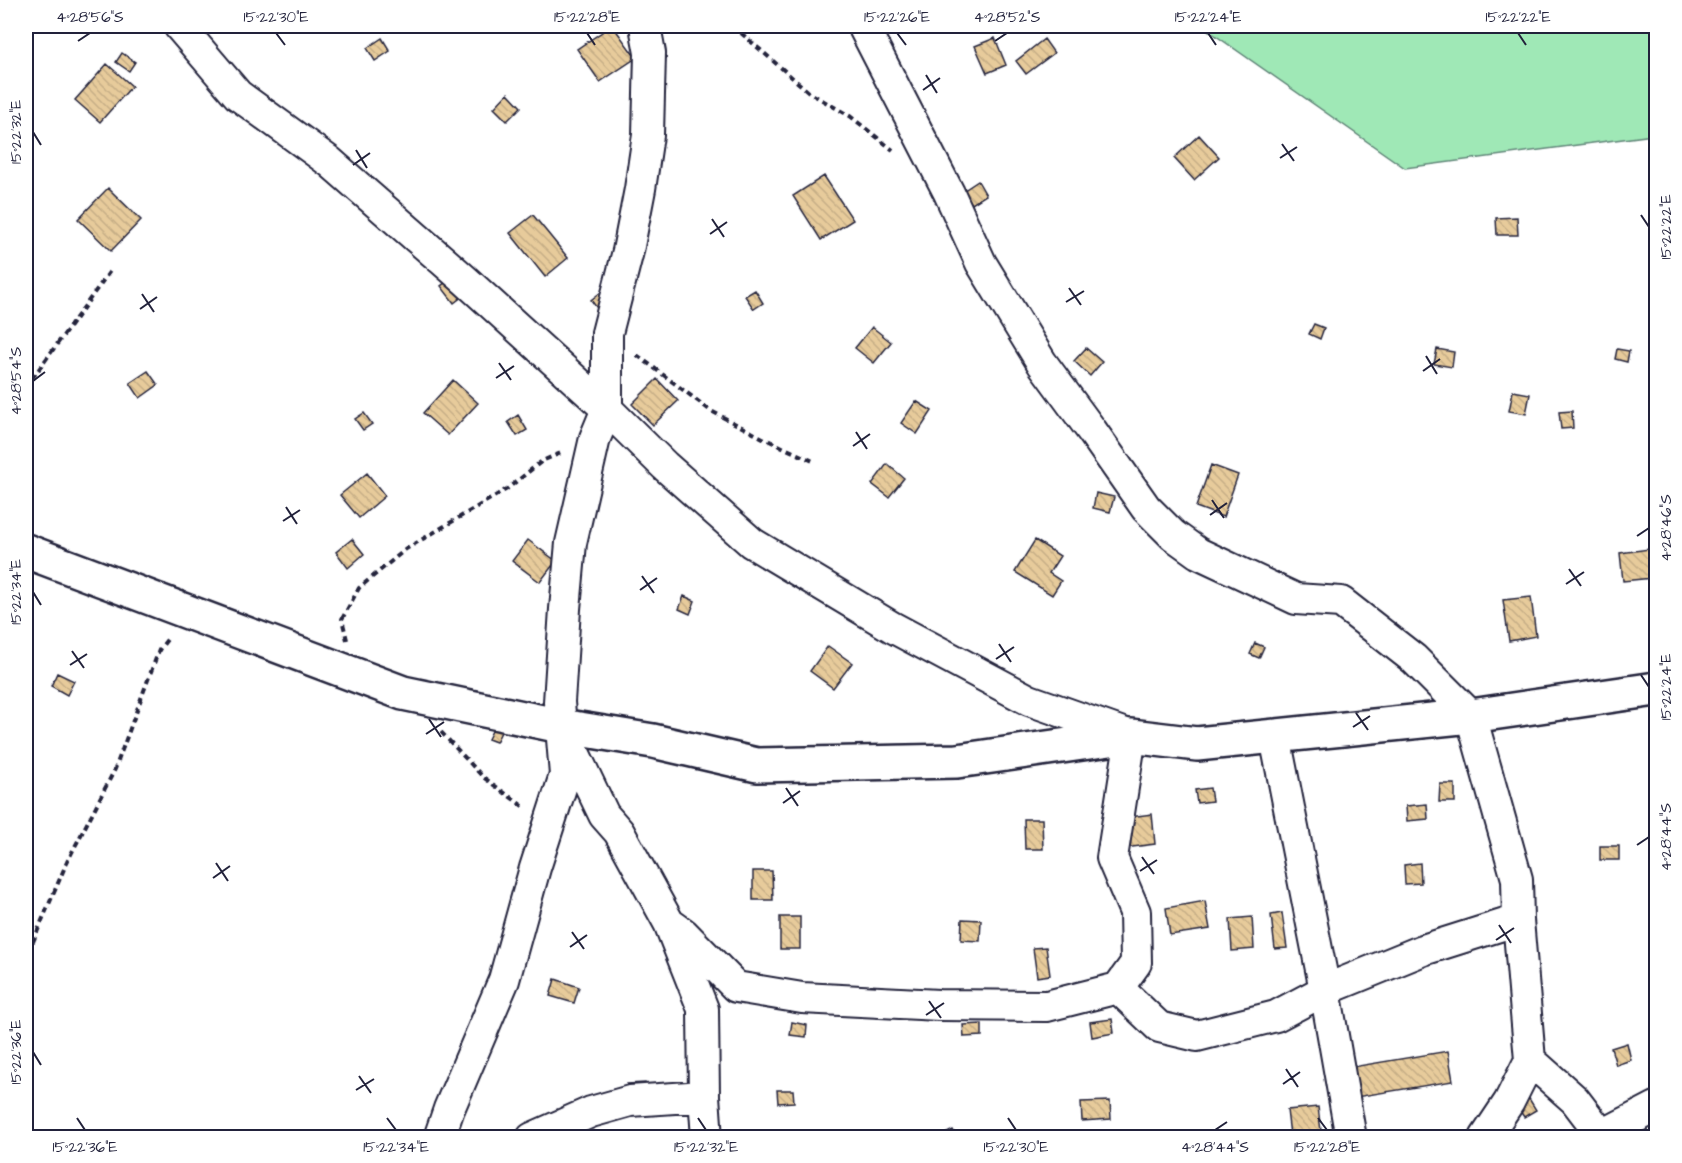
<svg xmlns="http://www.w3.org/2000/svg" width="1682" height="1163" viewBox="0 0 1682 1163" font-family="'Architects Daughter',sans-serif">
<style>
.grass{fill:#9fe8b6;stroke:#608578;stroke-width:1.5}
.building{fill:url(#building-back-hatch);stroke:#22223b;stroke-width:1.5}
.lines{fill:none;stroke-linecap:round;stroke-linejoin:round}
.minor-casing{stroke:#22223b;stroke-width:34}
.tertiary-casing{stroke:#22223b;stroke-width:38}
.path{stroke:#22223b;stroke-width:4;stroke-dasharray:6 4.5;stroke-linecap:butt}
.minor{stroke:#fff;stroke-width:30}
.tertiary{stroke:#fff;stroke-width:33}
.ticks{fill:none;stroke:#22223b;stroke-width:2}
.neatline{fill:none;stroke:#22223b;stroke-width:2}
.ticks-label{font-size:15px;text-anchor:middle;fill:#22223b}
</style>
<defs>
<pattern id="building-back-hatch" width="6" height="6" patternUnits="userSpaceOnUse" patternTransform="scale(1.5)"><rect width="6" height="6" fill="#e7cb9b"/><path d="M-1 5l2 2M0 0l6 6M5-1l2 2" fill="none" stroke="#c6ae86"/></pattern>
</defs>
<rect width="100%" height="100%" fill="#fff"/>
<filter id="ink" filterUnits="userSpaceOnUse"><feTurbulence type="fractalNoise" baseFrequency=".0167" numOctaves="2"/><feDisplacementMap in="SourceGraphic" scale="12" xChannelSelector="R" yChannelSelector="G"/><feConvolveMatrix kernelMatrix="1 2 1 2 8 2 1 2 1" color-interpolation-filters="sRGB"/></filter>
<g filter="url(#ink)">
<!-- grass -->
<path class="grass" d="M 1202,26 L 1656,26 L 1656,131 L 1653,135 L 1405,168 Z"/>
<!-- building -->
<path class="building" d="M 611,26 L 613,26 L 636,58 L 600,82 L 577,49 Z
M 824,26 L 840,26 L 828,32 Z
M 382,38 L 390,51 L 375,61 L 367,48 Z
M 995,38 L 1006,65 L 987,73 L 975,46 Z
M 1044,39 L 1054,53 L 1026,74 L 1016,61 Z
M 122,53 L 135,62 L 129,71 L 116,62 Z
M 107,64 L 132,86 L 100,122 L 75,100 Z
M 508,93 L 521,107 L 507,121 L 494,108 Z
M 1199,135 L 1219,157 L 1194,180 L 1174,158 Z
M 824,176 L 853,220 L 821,240 L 793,196 Z
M 978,181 L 986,195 L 972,204 L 963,191 Z
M 108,188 L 141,220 L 111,251 L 78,219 Z
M 533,215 L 568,258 L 545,277 L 510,233 Z
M 1517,217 L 1518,235 L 1497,235 L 1496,218 Z
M 455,275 L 468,292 L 454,303 L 441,286 Z
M 605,289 L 599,311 L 591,300 Z
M 755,290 L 763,303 L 754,309 L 745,296 Z
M 1314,324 L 1324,328 L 1320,339 L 1309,334 Z
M 872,327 L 891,342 L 874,363 L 855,348 Z
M 1086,348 L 1102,362 L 1090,376 L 1074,361 Z
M 1437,349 L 1454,352 L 1452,367 L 1434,364 Z
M 1617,349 L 1629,351 L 1627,362 L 1615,359 Z
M 148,371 L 158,385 L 140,398 L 130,383 Z
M 657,379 L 678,401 L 653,425 L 632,404 Z
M 453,380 L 478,403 L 448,435 L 423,413 Z
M 1513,391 L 1530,394 L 1526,414 L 1509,411 Z
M 916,401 L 932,411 L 917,434 L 901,423 Z
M 1572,411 L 1573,428 L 1561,429 L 1559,412 Z
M 364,413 L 372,424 L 363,430 L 355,419 Z
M 518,415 L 527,430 L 517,436 L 508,422 Z
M 887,464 L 904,478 L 889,497 L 872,484 Z
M 1211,465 L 1238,475 L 1223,517 L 1196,507 Z
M 367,473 L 385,496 L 359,518 L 340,495 Z
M 1096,493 L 1114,497 L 1110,512 L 1093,508 Z
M 352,539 L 364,554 L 348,568 L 336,552 Z
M 528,540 L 556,561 L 540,582 L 512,561 Z
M 1035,540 L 1060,556 L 1049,573 L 1061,581 L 1052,595 L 1015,572 Z
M 1649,549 L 1652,578 L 1623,581 L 1620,553 Z
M 684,596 L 695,601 L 690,614 L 679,609 Z
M 1531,597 L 1536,636 L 1509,641 L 1503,600 Z
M 1255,643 L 1264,647 L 1259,658 L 1250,654 Z
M 828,646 L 852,663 L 833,688 L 810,671 Z
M 57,673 L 74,681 L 67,695 L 51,686 Z
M 495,725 L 503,728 L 496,742 L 488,739 Z
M 1440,784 L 1455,784 L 1455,802 L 1439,802 Z
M 1210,788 L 1212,801 L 1197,803 L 1195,790 Z
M 1427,804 L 1428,819 L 1407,821 L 1406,806 Z
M 1152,814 L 1155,844 L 1125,848 L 1122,818 Z
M 1024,819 L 1042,819 L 1043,849 L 1025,849 Z
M 1600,846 L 1619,846 L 1619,860 L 1600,860 Z
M 1420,863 L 1421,883 L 1405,884 L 1404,865 Z
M 753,871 L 772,871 L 773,900 L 753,900 Z
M 1205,901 L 1210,929 L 1170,935 L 1166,908 Z
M 1282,913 L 1287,948 L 1275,949 L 1271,915 Z
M 780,917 L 800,917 L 800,949 L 780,949 Z
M 1252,917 L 1254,949 L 1232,951 L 1230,919 Z
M 962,919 L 981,920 L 980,941 L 961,940 Z
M 1046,947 L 1050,975 L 1037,977 L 1033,948 Z
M 555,979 L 579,987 L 574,1003 L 550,996 Z
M 1112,1019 L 1114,1033 L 1092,1037 L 1090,1022 Z
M 792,1022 L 807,1025 L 806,1037 L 790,1035 Z
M 982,1024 L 982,1036 L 964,1037 L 963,1025 Z
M 1627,1043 L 1631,1060 L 1616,1065 L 1611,1048 Z
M 1448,1051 L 1453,1081 L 1356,1097 L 1352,1067 Z
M 645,1083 L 645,1094 L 627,1095 L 627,1084 Z
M 777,1090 L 793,1090 L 794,1102 L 778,1103 Z
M 1528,1097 L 1536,1110 L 1524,1117 L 1516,1105 Z
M 1110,1101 L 1111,1119 L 1082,1121 L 1081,1102 Z
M 1318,1107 L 1321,1131 L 1290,1135 L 1287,1110 Z
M 953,1130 L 956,1138 L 937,1138 Z"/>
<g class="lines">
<defs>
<path id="minor" d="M 179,26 L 238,95 L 330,162 L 465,280 L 607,409 L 665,466 L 752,543 L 892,627 L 1029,700 L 1131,736 L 1112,858 L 1135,912 L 1136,963 L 1118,988 L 1047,1006 L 939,1005 L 802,998 L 736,987 L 683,933 L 669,923
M 863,26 L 949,193 L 981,263 L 1042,363 L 1092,431 L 1146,508 L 1173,535 L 1198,553 L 1296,599 L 1341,602 L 1414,659 L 1471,716 L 1517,879 L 1518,920 L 1530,1060 L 1509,1102 L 1485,1138
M 1275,737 L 1325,990 L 1351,1138
M 569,742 L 604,815 L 619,832 L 669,923 L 703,1009 L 704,1096 L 707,1138
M 1118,988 L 1159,1027 L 1197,1036 L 1276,1016 L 1325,990 L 1423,950 L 1518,920
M 1530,1060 L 1575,1100 L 1604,1138
M 1602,1135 L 1656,1107
M 439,1138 L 449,1109 L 504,980 L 535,868 L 565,775 L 559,702 L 565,609 L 571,543 L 595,438 L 607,409 L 607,333 L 628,251 L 640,189 L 648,135 L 650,53 L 645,26
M 532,1138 L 591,1112 L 630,1101 L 704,1096"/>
<path id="tertiary" d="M 26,551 L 403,693 L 561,726 L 653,741 L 757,765 L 957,761 L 1131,736 L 1197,744 L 1471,716 L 1656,689"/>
</defs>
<!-- minor casing -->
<use href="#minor" class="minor-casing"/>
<!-- tertiary casing -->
<use href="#tertiary" class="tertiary-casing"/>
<!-- path -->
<path class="path" d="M 733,26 L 810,93 L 850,116 L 893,150
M 637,355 L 711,411 L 763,438 L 813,461
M 26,387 L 110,271
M 347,640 L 342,619 L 359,588 L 406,549 L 507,489 L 542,461 L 561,453
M 441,732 L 483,777 L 524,807
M 26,950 L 32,944 L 67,862 L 115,769 L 159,650 L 169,637"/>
<!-- minor -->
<use href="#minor" class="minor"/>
<!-- tertiary -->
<use href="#tertiary" class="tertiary"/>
</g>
</g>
<!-- ticks -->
<path class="ticks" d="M 276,33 L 285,45M 587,33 L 595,45M 897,33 L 906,45M 1208,33 L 1216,45M 1518,33 L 1526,45M 78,41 L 90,33M 995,41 L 1007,33M 926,75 L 937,93M 923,90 L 940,78M 33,132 L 41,145M 1282,144 L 1294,161M 356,150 L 367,168M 1280,158 L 1297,147M 353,165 L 370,153M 1641,215 L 1649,227M 712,219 L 724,237M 710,234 L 727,222M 1069,288 L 1081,305M 142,294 L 154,312M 1066,302 L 1084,291M 140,309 L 157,297M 1426,356 L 1437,374M 499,363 L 511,380M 1423,371 L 1440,359M 496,378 L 514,366M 33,381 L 45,372M 856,432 L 867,449M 853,446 L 870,434M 1212,500 L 1224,518M 286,507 L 297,524M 1210,515 L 1227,503M 283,521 L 300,510M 1637,536 L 1649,528M 1569,569 L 1581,586M 642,576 L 654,593M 1566,584 L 1584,572M 640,590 L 657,578M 33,592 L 41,605M 999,644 L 1011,662M 72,651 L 84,668M 996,659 L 1014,647M 70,665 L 87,654M 1641,675 L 1649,687M 1356,713 L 1368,730M 429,719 L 441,737M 1353,727 L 1370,716M 426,734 L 444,722M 786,788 L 798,806M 783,803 L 800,791M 1637,845 L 1649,837M 1142,857 L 1154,874M 216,863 L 228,881M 1140,871 L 1157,860M 213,878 L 230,866M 1499,925 L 1511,943M 572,932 L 584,949M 1496,940 L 1514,928M 570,947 L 587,935M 929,1001 L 941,1018M 926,1015 L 944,1003M 33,1052 L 41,1065M 1286,1069 L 1298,1087M 359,1076 L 371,1093M 1283,1084 L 1300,1072M 356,1090 L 374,1079M 77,1118 L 85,1130M 387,1118 L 396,1130M 698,1118 L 706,1130M 1008,1118 L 1016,1130M 1318,1118 L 1327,1130M 1215,1130 L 1227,1122"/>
<!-- margin -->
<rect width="1682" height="1163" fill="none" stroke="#fff" stroke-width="66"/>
<rect x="33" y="33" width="1616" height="1097" class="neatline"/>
<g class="ticks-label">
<text x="90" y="22">4°28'56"S</text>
<text x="276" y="22">15°22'30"E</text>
<text x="587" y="22">15°22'28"E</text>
<text x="897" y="22">15°22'26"E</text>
<text x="1007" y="22">4°28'52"S</text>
<text x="1208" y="22">15°22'24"E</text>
<text x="1518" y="22">15°22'22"E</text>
<text transform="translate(16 132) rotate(-90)" y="5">15°22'32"E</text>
<text transform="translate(1666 227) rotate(-90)" y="5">15°22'22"E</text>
<text transform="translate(16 381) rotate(-90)" y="5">4°28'54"S</text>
<text transform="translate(1666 528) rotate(-90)" y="5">4°28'46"S</text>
<text transform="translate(16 592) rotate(-90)" y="5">15°22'34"E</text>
<text transform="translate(1666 687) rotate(-90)" y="5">15°22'24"E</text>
<text transform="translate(1666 837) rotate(-90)" y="5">4°28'44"S</text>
<text transform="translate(16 1052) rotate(-90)" y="5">15°22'36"E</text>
<text x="85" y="1152">15°22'36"E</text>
<text x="396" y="1152">15°22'34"E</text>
<text x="706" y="1152">15°22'32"E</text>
<text x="1016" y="1152">15°22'30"E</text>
<text x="1215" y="1152">4°28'44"S</text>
<text x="1327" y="1152">15°22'28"E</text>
</g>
</svg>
